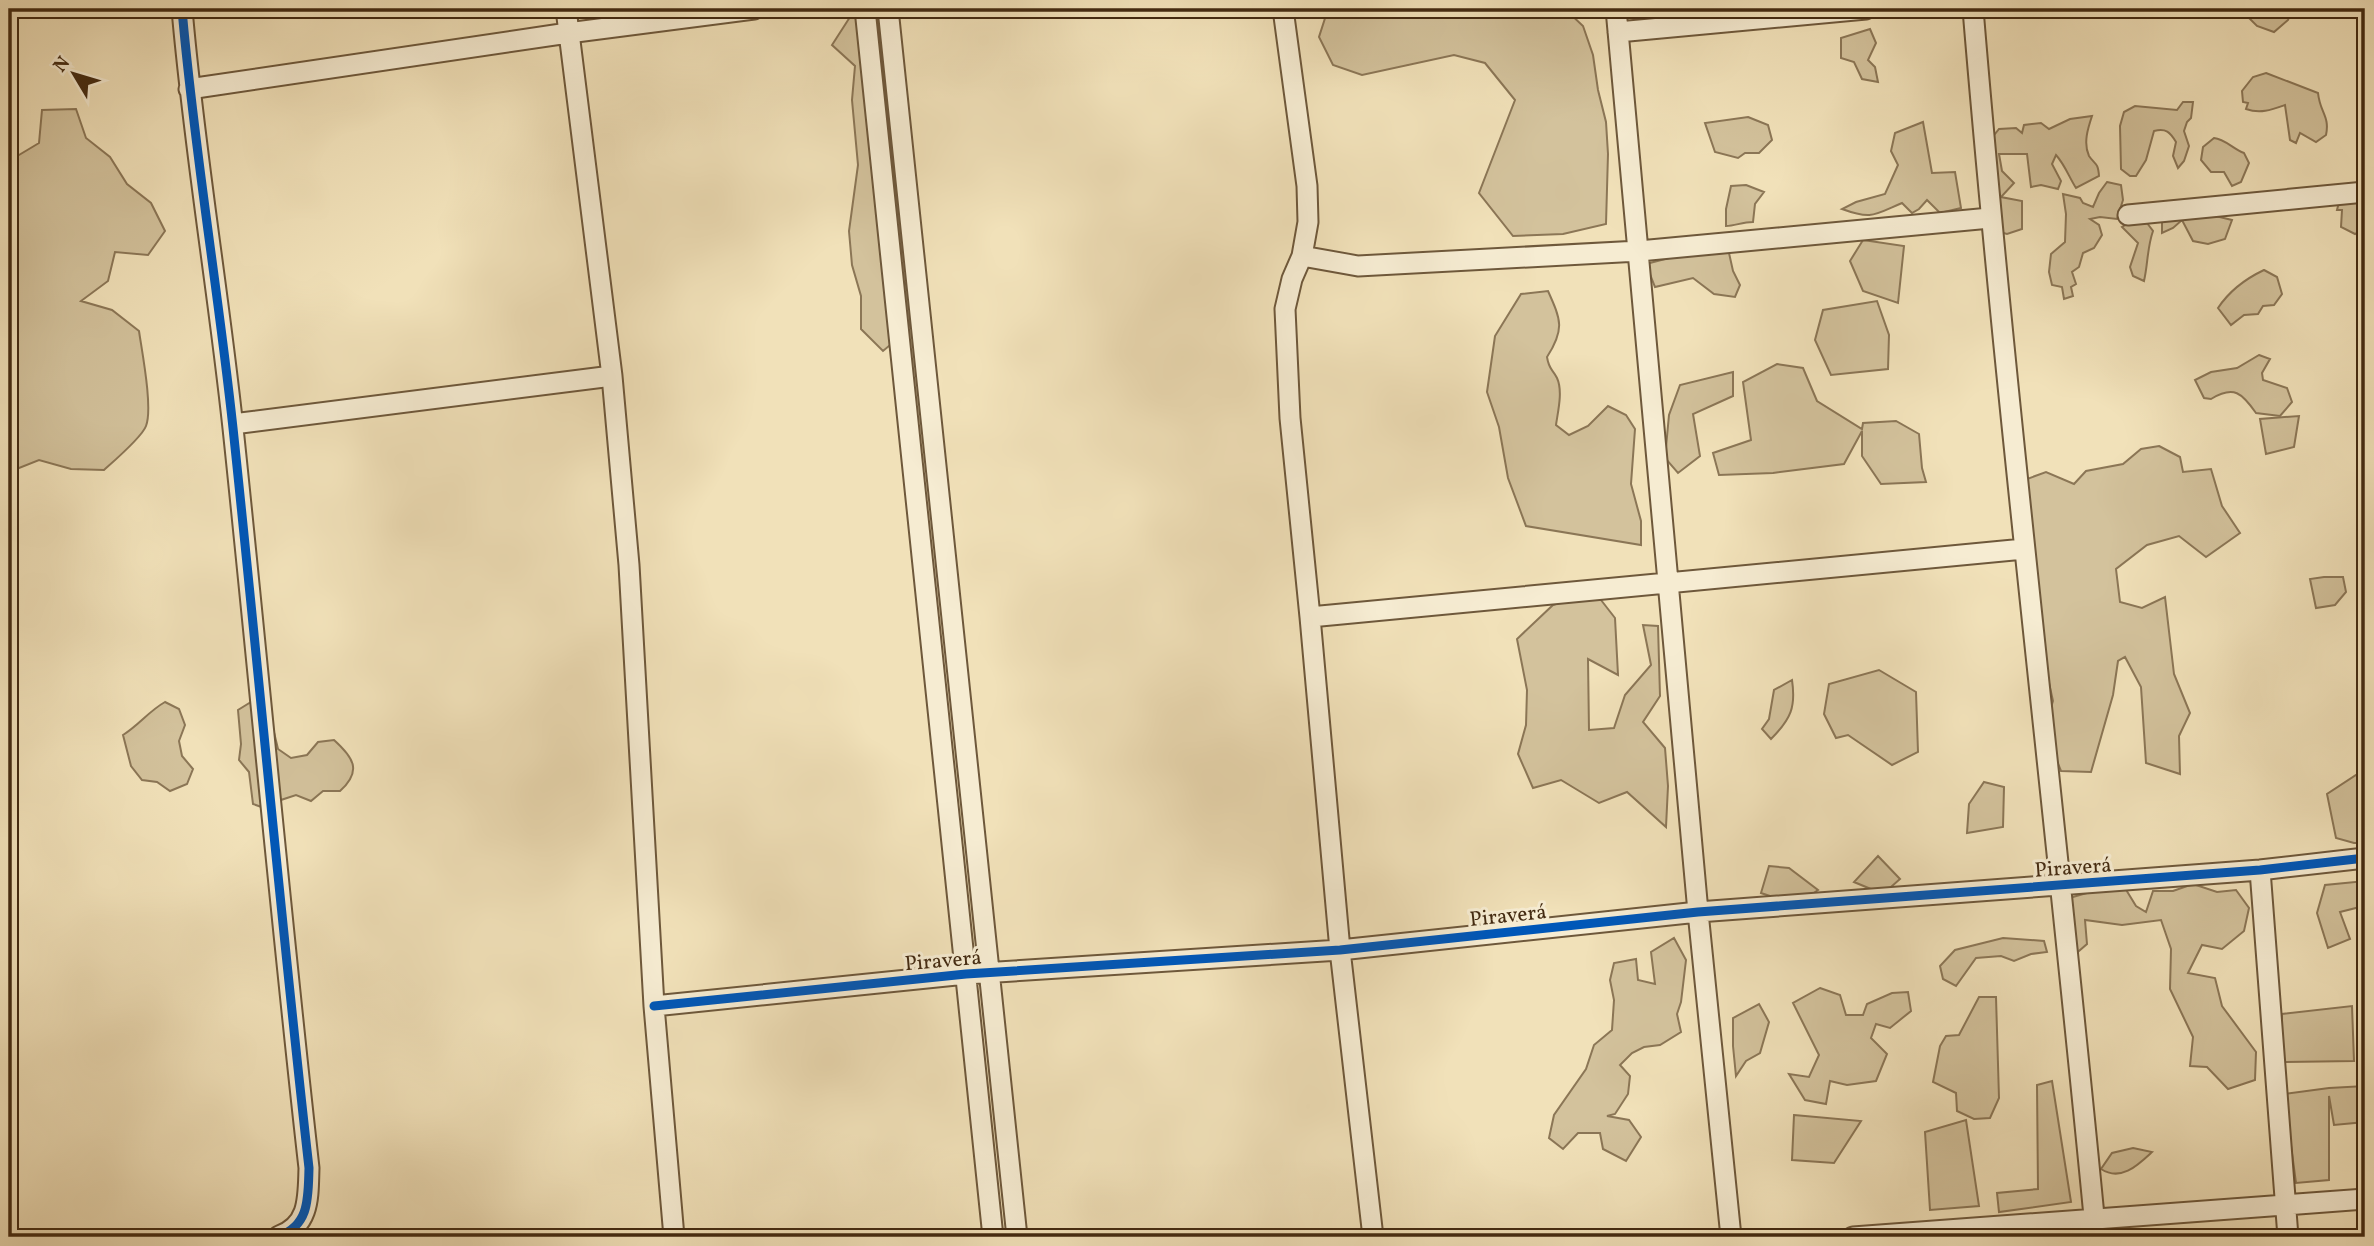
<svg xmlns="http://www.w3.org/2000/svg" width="2374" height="1246" viewBox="0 0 2374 1246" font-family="Vollkorn,serif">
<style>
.green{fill:#d3c29c;stroke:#8b7656;stroke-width:2}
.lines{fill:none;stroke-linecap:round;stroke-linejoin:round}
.street-casing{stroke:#6e583b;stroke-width:23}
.street{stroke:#f6ecd2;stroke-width:19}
.cycleway-casing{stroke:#f6ecd2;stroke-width:13}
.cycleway{stroke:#0057b8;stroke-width:9}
.labels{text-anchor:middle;stroke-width:6;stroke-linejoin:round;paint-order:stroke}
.street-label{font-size:21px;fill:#432a11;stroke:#f6ecd2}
</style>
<rect width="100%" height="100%" fill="#f1e1b9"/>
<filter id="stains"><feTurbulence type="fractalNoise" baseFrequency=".00286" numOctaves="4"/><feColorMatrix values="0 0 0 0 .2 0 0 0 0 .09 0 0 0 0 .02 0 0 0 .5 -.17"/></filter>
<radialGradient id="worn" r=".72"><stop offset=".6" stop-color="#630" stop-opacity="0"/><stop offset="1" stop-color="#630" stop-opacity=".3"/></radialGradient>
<!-- green -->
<path class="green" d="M 871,9 L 883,9 L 899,152 L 893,183 L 913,208 L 897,271 L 915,298 L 908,330 L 883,351 L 861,329 L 861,296 L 852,265 L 849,231 L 858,165 L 852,100 L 855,66 L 832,45 L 850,17 Z
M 1328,9 L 1406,9 L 1428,18 L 1500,9 L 1565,9 L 1583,26 L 1593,55 L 1598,90 L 1606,122 L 1608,154 L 1606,224 L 1563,234 L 1513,236 L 1479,193 L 1515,100 L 1485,63 L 1454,55 L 1362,75 L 1333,65 L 1319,37 Z
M 2240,9 L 2292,9 L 2288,20 L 2274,32 L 2257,26 L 2246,15 L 2241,14 Z
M 1870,29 L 1876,43 L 1868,60 L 1875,67 L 1878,82 L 1862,79 L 1854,62 L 1841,58 L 1841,38 Z
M 2266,73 L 2318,93 C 2320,113 2330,116 2326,135 L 2316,142 L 2300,133 L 2296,143 L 2290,140 L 2285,105 C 2271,110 2260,114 2246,109 L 2248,103 L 2243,102 L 2242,91 L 2253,77 Z
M 2183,102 L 2193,102 L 2191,118 L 2187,122 L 2184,131 L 2189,146 L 2184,161 L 2178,168 L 2173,156 L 2176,142 C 2170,132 2166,128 2154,131 L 2146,160 L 2136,176 L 2130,176 L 2121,169 L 2120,126 L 2124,112 L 2135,106 L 2177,110 Z
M 76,109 L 86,138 L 110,157 L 127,184 L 151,203 L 165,231 L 148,255 L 115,252 L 108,281 L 81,301 L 112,310 L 139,331 C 142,352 153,408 146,426 C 142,437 114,461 104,470 L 71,469 L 39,460 L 9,472 L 9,161 L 39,143 L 42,110 Z
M 2092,116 C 2088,128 2083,143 2089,156 C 2095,165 2098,162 2099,176 L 2076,188 C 2069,177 2065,165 2056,155 L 2052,164 L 2061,181 L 2058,189 L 2041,185 L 2031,187 L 2027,154 L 1999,154 L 2002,171 L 2014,183 L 2001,197 L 2022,201 L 2022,229 L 2007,234 L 1996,231 L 1987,144 L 1999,129 L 2016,128 L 2022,133 L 2024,125 L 2041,123 L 2049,129 L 2070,119 Z
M 1748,117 L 1768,125 L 1772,140 L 1759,153 L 1745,153 L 1738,158 L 1715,152 L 1705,123 Z
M 1923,122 L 1932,173 L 1955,172 L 1961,208 L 1940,213 L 1927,200 L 1919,209 L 1912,213 L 1902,203 C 1874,215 1872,220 1842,209 L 1856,202 L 1885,194 L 1898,165 L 1891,151 L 1895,133 Z
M 2214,138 C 2225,139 2233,149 2244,153 L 2249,163 L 2241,182 L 2232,186 L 2224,172 L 2211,172 L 2201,160 L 2203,147 Z
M 2107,182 L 2121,185 L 2123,200 L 2117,219 L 2100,217 L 2090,219 L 2099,225 L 2102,235 L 2094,248 L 2083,253 L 2079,267 L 2072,272 L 2076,284 L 2071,287 L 2073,296 L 2064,299 L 2062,287 L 2052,285 L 2049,272 L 2051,254 L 2065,242 L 2066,214 L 2063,194 L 2080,198 L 2083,203 L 2093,207 L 2099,193 Z
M 1746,185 L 1764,192 L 1755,204 L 1753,222 C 1742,222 1735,226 1726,226 L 1726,209 L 1731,186 Z
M 2340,198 L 2365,198 L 2365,213 L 2359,218 L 2365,221 L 2365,228 L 2355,234 L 2341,227 L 2342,210 L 2337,210 Z
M 2203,213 L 2232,220 L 2225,239 L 2208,244 L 2193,241 L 2182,220 L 2173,228 L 2162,233 L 2162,219 Z
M 2147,223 L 2153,231 C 2147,248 2148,264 2144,281 L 2133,276 L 2130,267 L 2138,243 L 2122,227 L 2127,224 Z
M 1863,240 L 1904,246 L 1898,303 L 1863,291 L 1850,261 Z
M 1692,252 L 1729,253 L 1733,271 L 1740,285 L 1735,297 L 1714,294 L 1693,278 L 1655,287 L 1646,264 Z
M 2264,270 L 2277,277 L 2282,294 L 2274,305 L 2263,306 L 2258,314 L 2244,315 L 2231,325 L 2218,308 C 2230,290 2245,279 2264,270 Z
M 1548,291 C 1561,320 1565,329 1547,357 C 1549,370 1552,368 1557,378 C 1563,391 1558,411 1556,425 L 1569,435 L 1588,426 L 1608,406 L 1626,415 L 1635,429 L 1631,484 L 1641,521 L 1641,545 L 1526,526 L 1508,478 L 1499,427 L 1487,392 L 1495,336 L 1521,294 Z
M 1877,301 L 1889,335 L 1888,369 L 1831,375 L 1815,340 L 1823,310 Z
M 2259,355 L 2270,359 L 2262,373 L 2263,380 L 2287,388 L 2292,402 L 2280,416 L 2256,413 C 2242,393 2234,385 2211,399 L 2204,398 L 2195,380 L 2211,372 L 2237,368 Z
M 1777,364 L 1803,368 L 1817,401 L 1862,429 L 1863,423 L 1896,421 L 1919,434 L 1922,468 L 1926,482 L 1881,484 L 1862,456 L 1862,431 L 1844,464 L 1773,473 L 1719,475 L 1713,453 L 1751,440 L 1743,382 Z
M 1733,372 L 1733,396 L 1693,414 L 1700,456 L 1678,473 L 1665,458 L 1669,415 L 1680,385 Z
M 2299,416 L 2294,447 L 2266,454 L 2260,419 Z
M 2159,446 L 2180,457 L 2183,472 L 2211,469 L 2222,506 L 2240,533 L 2206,557 L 2179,536 L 2147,545 L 2116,569 L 2120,602 L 2142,608 L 2165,597 L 2174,674 L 2190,713 L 2179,736 L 2180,774 L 2146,763 L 2141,687 L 2125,657 L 2118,661 L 2113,695 L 2091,772 L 2061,771 L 2044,729 L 2053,701 L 2033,611 L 2019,482 L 2046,472 L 2074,484 L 2086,471 L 2123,464 L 2141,449 Z
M 2324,577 L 2343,577 L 2346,592 L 2335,605 L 2316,608 L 2310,579 Z
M 1594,591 L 1615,618 L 1618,675 L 1588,659 L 1589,730 L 1614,728 L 1625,695 L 1651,665 L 1643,625 L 1658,626 L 1660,696 L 1643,722 L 1665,748 L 1668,786 L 1666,827 L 1627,792 L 1599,803 L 1561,780 L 1533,788 L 1518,754 L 1526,725 L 1527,690 L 1517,639 L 1553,605 Z
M 1879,670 L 1916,692 L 1918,752 L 1892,765 L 1848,735 L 1836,738 L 1824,714 L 1829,684 Z
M 1792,680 C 1796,707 1791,719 1771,739 L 1762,729 L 1769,719 L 1774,690 Z
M 165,702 L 179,709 L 185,725 L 179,741 L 182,756 L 193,769 L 187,784 L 170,791 L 157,782 L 142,780 L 131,766 L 123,735 C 139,725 149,711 165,702 Z
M 251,702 L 272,724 L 278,749 L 291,758 L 307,755 L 318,742 L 334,740 C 354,758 362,771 340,791 L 323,791 L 311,801 L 296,795 L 281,800 L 270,810 L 253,804 L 249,772 L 239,760 L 241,744 L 238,710 Z
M 2365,773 L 2365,843 L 2354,843 L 2336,838 L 2327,794 L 2356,775 Z
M 1984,782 L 2004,787 L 2003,827 L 1967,833 L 1969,804 Z
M 1878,856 L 1900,879 L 1883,894 L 1854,882 Z
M 1769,866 L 1789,868 L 1818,890 L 1797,905 L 1761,893 Z
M 2365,881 L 2365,935 L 2358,927 L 2364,906 L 2340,912 L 2350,939 L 2328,948 L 2317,913 L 2325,885 Z
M 2193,884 L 2217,892 L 2236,890 L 2249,908 L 2244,931 L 2222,949 L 2202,945 L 2188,973 L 2215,978 L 2222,1006 L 2256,1052 L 2255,1080 L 2228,1089 L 2207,1067 L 2190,1066 L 2193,1037 L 2170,989 L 2171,949 L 2161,920 L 2122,925 L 2085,920 L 2087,944 L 2072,957 L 2066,899 L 2097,890 L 2125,888 L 2136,906 L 2146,912 L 2153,891 L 2173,891 Z
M 1674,938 L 1686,960 L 1681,1002 L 1677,1014 L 1681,1032 L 1660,1045 L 1644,1047 L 1632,1053 L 1620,1065 L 1630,1076 L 1628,1094 L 1615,1114 L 1607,1116 L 1629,1120 L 1641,1137 L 1626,1161 L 1603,1149 L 1600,1133 L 1578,1133 L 1563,1149 L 1549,1138 L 1554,1115 L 1586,1069 L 1594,1045 L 1612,1030 L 1614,1000 L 1610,980 L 1614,963 L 1636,959 L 1638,980 L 1655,984 L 1651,952 Z
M 2003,938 L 2044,941 L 2047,952 L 2031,954 L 2014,961 L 2001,956 L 1976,958 L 1956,986 L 1943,979 L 1940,966 L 1955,950 Z
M 1820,988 L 1840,995 L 1846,1015 L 1863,1015 L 1867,1004 L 1892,993 L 1908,992 L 1911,1011 L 1890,1028 L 1876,1024 L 1871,1038 L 1887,1054 L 1876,1081 L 1847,1085 L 1830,1081 L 1826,1104 L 1805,1100 L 1789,1074 L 1809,1077 L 1819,1055 L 1793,1003 Z
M 1979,997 L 1996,997 L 1999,1098 L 1990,1118 L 1974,1119 L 1957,1111 L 1956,1093 L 1933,1082 L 1940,1046 L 1946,1036 L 1959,1035 Z
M 1759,1004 L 1769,1022 L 1760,1053 L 1746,1061 L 1736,1076 L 1733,1046 L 1733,1018 Z
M 2352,1006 L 2354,1061 L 2280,1062 L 2282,1014 Z
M 2052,1081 L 2071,1202 L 1999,1212 L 1997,1193 L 2038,1189 L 2037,1085 Z
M 2365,1086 L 2365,1122 L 2334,1125 L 2329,1096 L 2329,1180 L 2296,1183 L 2284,1094 L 2329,1088 Z
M 1794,1115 L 1861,1121 L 1834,1163 L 1792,1160 Z
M 1966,1120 L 1979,1206 L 1930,1210 L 1925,1132 Z
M 2133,1148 L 2152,1152 C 2138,1165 2121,1182 2101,1169 L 2112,1153 Z"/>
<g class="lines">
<defs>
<path id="street" d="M 182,9 C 194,149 218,288 233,428 C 259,674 281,922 309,1168 C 308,1197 310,1225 279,1236
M 566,9 L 612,376 L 629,565 L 654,1006 L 674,1237
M 865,9 L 993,1237
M 888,9 L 1017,1237
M 1283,9 L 1307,186 L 1308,222 L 1302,256 L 1292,279 L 1285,309 L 1290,418 L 1310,617 L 1340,950 L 1373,1237
M 1616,9 L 1698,912 L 1731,1237
M 1973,9 C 2007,419 2057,827 2096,1237
M 1618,32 L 1866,9
M 189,89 L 568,33 L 754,9
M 2128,215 L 2365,192
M 1302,256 L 1358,266 L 1639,251 L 1990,218
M 233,424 L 612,376
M 1310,617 L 2024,549
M 2260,870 L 2288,1237
M 654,1006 L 966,974 L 1340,950 L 1698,912 L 2260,870 L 2365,858
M 1853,1237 L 2365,1199"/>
</defs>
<!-- street casing -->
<use href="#street" class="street-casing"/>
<!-- street -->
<use href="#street" class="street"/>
<defs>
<path id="cycleway" d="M 182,9 C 194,149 218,288 233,428 C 259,674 281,922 309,1168 C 308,1197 310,1225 279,1236
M 654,1006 L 966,974 L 1340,950 L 1698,912 L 2260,870 L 2365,858"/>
</defs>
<!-- cycleway casing -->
<use href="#cycleway" class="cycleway-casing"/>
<!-- cycleway -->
<use href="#cycleway" class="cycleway"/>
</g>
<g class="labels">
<!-- street labels -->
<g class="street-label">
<text transform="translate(2073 867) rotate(-4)" y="7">Piraverá</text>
<text transform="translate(1508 915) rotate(-6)" y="7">Piraverá</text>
<text transform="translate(943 960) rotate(-5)" y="7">Piraverá</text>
</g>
</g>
<!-- margin -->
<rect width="2374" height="1246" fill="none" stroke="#f1e1b9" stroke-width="35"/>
<rect x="10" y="10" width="2353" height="1225" fill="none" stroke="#432a11" stroke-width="3.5"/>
<rect x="18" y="18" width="2339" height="1211" fill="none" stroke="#432a11" stroke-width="2"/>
<!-- north arrow -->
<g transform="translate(74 74) rotate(308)" stroke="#f6ecd2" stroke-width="5" paint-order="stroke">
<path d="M0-5L12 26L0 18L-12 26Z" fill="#432a11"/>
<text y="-10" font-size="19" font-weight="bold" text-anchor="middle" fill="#432a11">N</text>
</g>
<rect width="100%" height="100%" filter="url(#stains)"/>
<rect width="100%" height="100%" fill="url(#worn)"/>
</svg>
